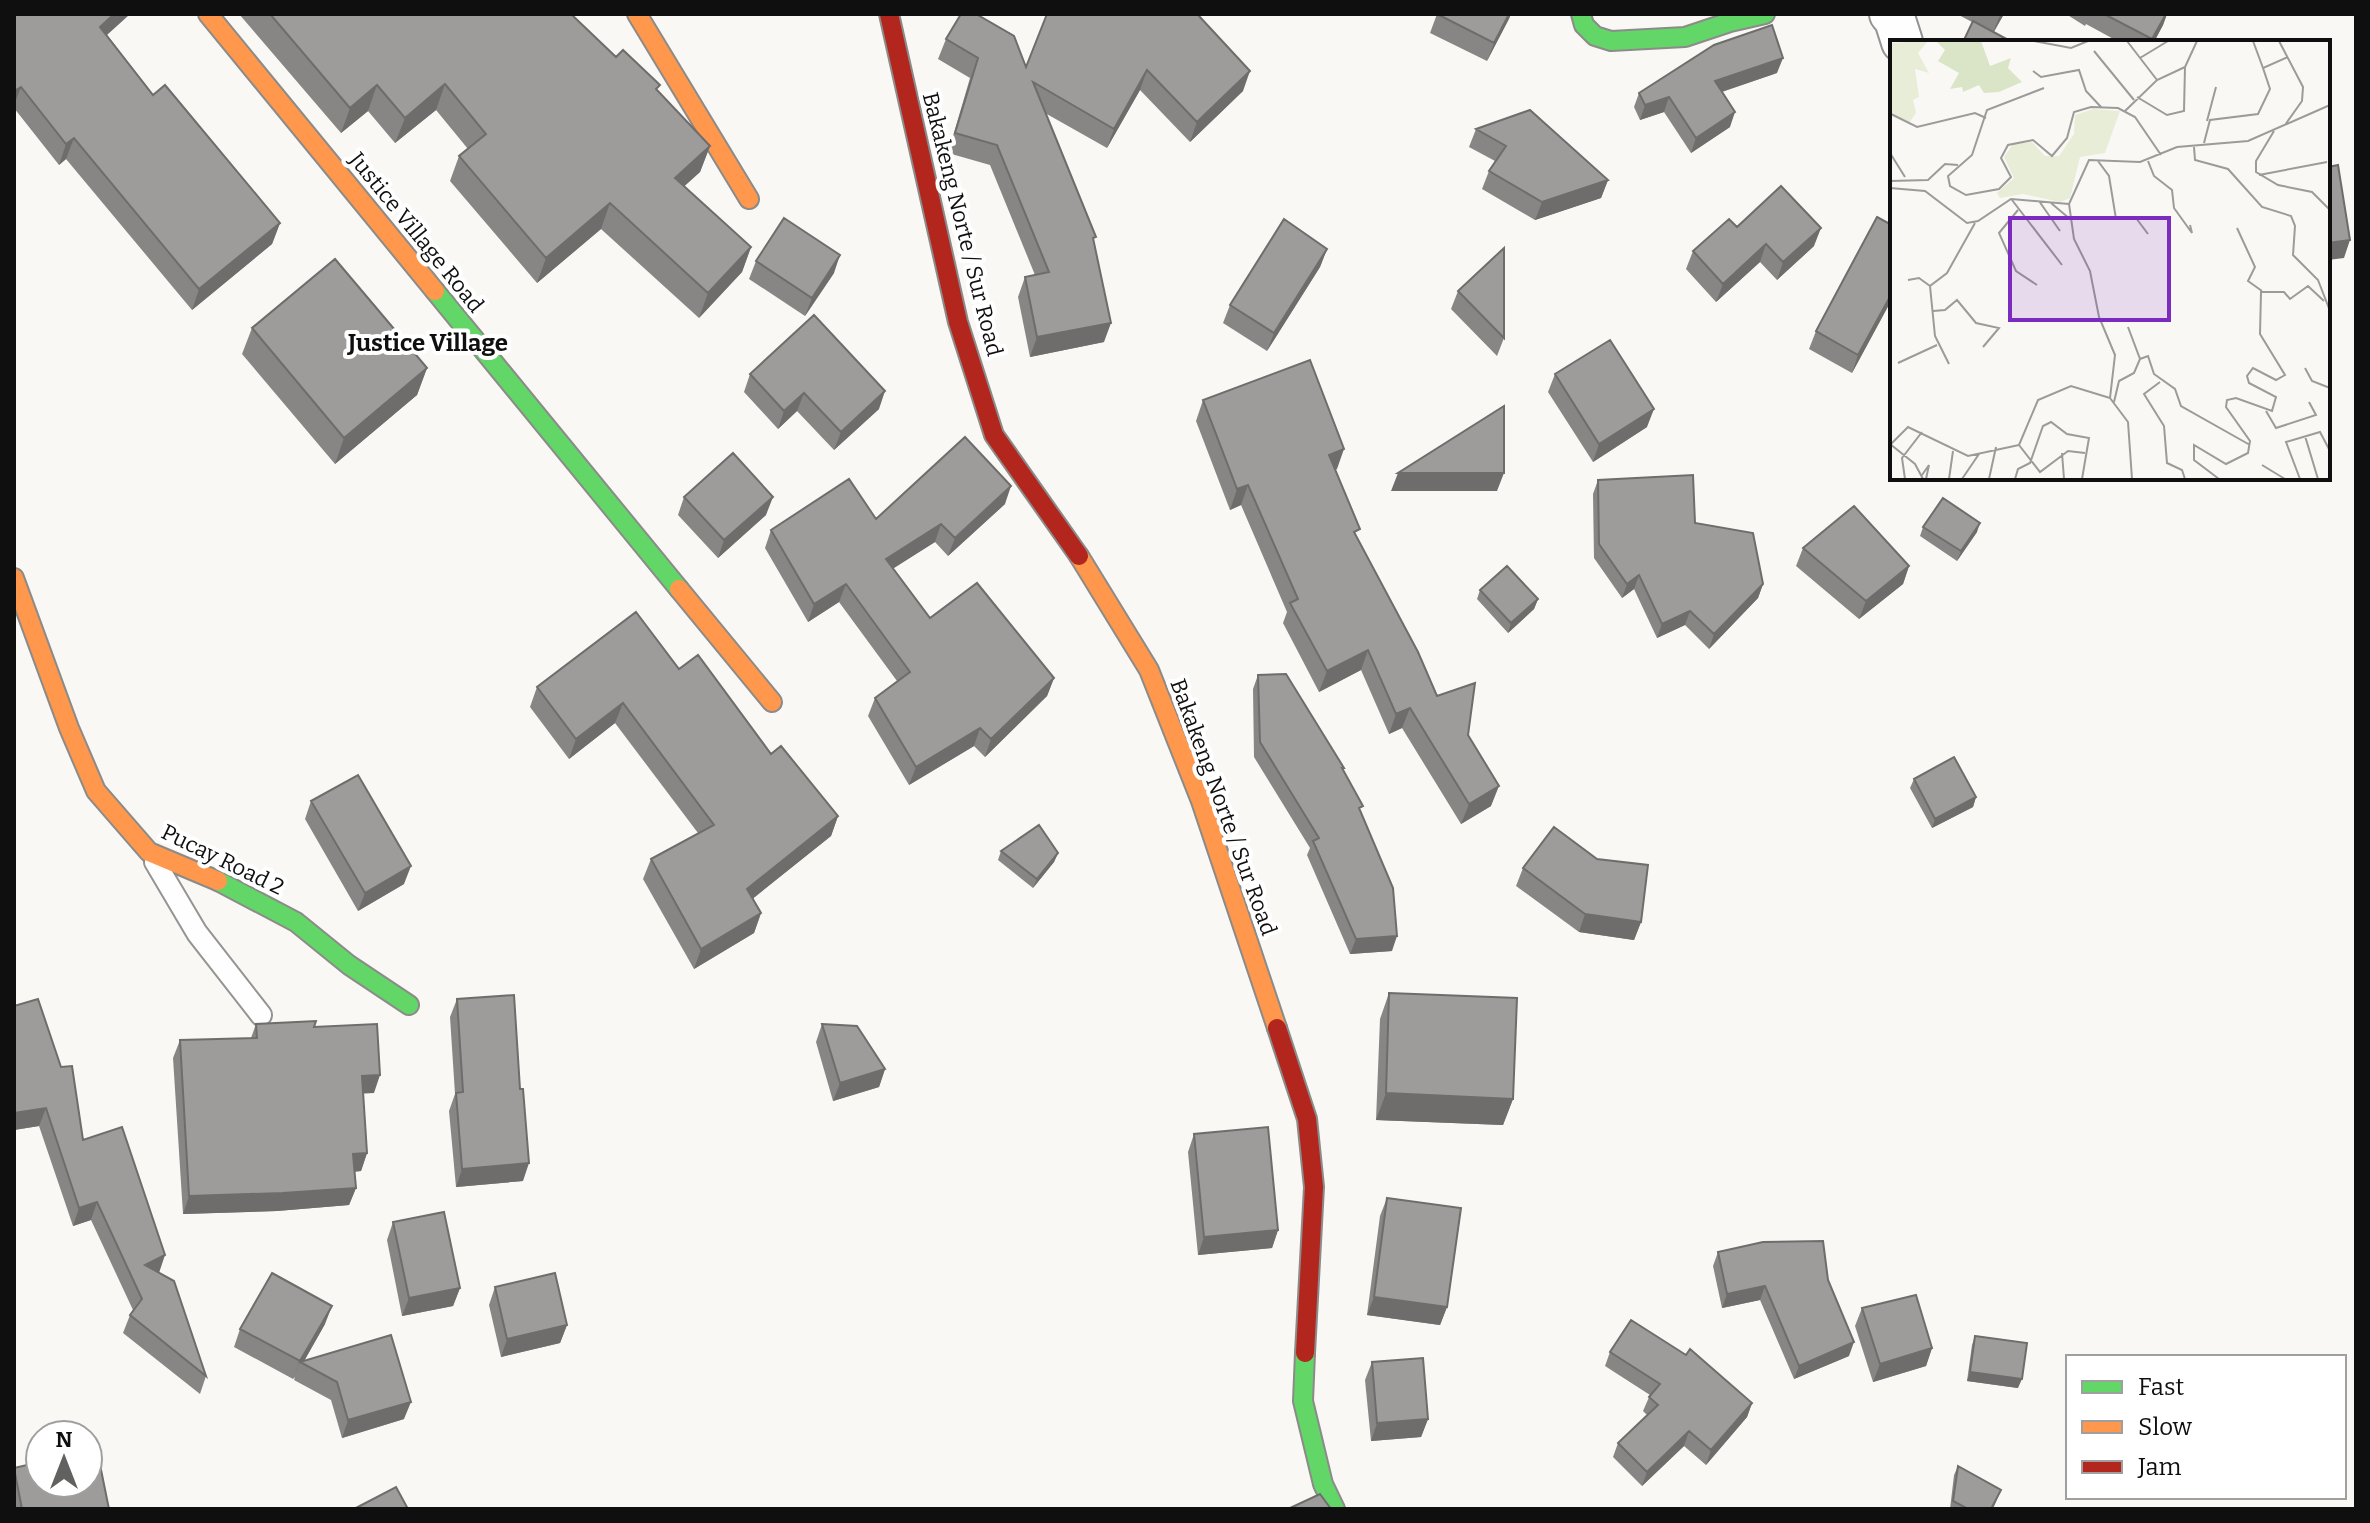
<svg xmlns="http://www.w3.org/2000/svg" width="2370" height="1523" viewBox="0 0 2370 1523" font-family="Bitter,serif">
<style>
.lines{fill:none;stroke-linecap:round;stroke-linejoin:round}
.lane-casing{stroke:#959493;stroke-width:24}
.street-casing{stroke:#959493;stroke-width:44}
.fast-casing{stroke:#8b8b89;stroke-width:22}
.slow-casing{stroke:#8b8b89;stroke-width:22}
.jam-casing{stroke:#8b8b89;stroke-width:22}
.lane{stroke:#fefefe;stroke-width:20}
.street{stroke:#fefefe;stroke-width:40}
.fast{stroke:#63d668;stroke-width:18}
.slow{stroke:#ff974d;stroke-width:18}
.jam{stroke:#b3261e;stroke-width:18}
.wall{fill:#888684}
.shaded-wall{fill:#6f6d6c}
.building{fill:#9e9c9a;stroke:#6f6d6c;stroke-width:2}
.labels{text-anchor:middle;stroke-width:8;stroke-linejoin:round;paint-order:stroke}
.street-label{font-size:22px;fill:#0f0f0f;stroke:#fff}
.neighbourhood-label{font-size:24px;font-weight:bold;fill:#0f0f0f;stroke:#fff}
.inset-road{fill:none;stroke:#9c9b99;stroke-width:2}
.view{fill:#7b2cbf;fill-opacity:0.15;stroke:#7b2cbf;stroke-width:4}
.inset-edge{fill:none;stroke:#0f0f0f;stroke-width:4}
</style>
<rect width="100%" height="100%" fill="#faf8f5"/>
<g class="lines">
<defs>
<path id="lane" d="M 155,862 L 197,933 L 261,1015"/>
<path id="street" d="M 1890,14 L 1895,20 L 1902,42"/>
<path id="fast" d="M 1581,14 L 1584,25 L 1595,36 L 1611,41 L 1685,37 L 1730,22 L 1765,14
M 435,291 L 679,589
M 218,881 L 296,922 L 349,965 L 409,1005
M 1305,1353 L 1303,1401 L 1323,1484 L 1335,1509"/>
<path id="slow" d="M 208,14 L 435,291
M 637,14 L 749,199
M 1079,556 L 1149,670 L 1201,801 L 1277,1028
M 14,578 L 69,728 L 96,791 L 149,852 L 218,881
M 679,589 L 772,702"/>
<path id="jam" d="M 889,14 L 958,322 L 994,435 L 1079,556
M 1277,1028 L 1307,1119 L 1314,1187 L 1305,1353"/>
</defs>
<!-- lane casing -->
<use href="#lane" class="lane-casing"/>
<!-- street casing -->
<use href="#street" class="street-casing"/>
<!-- fast casing -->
<use href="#fast" class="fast-casing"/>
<!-- slow casing -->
<use href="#slow" class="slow-casing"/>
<!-- jam casing -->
<use href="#jam" class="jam-casing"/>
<!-- lane -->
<use href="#lane" class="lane"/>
<!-- street -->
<use href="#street" class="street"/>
<!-- fast -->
<use href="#fast" class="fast"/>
<!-- slow -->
<use href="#slow" class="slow"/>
<!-- jam -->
<use href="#jam" class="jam"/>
</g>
<!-- wall -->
<path class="wall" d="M 14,14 L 130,14 L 107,35 L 153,95 L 280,223 L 272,244 L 192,310 L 66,159 L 59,165 L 14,108 Z
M 239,14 L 571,14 L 616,57 L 658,91 L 710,146 L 700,172 L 684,186 L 751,247 L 742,272 L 699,318 L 601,229 L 537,283 L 450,181 L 459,156 L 468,149 L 436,110 L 395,143 L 368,111 L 341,133 Z
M 1437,14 L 1511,14 L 1487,61 L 1430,33 Z
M 1957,14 L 2004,14 L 1994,32 L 1972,22 Z
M 2066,14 L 2167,14 L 2163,25 L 2154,42 L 2119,42 L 2086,24 L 2085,26 Z
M 1199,16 L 1243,91 L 1190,142 L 1140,90 L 1107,148 L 1045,113 L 1094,242 L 1104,342 L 1030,357 L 1018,297 L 1025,277 L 1035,275 L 990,165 L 948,153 L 970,78 L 938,59 L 946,39 L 1026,67 Z
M 1777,73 L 1722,92 L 1730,127 L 1691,153 L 1664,112 L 1640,120 L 1634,107 L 1639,93 Z
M 1476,129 L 1608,180 L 1601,198 L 1535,220 L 1482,189 L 1489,171 L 1495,161 L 1469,147 Z
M 1737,227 L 1814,246 L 1777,280 L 1760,262 L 1716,302 L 1686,269 L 1693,251 Z
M 1327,249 L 1320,267 L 1267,351 L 1223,323 L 1230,305 Z
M 756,261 L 834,273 L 805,316 L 749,279 Z
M 1458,291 L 1504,338 L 1497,356 L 1451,309 Z
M 1892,299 L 1852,373 L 1809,349 L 1816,331 Z
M 252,328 L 427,368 L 417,395 L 335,464 L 242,354 Z
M 750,374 L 879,409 L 834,450 L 797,411 L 778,429 L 744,392 Z
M 1555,374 L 1647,427 L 1593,462 L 1548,392 Z
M 1203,400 L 1337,469 L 1335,470 L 1357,538 L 1437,696 L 1468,735 L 1491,806 L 1461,824 L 1402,728 L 1389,734 L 1361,670 L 1319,692 L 1283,623 L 1287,612 L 1241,505 L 1230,510 L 1196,421 Z
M 1598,480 L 1695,523 L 1763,584 L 1758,598 L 1709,649 L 1685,625 L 1657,638 L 1634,589 L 1622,598 L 1594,558 L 1593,494 Z
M 684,497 L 766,515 L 718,558 L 678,515 Z
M 1005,504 L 948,556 L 935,542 L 893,568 L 930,618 L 1054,678 L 1047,696 L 985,757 L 974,746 L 909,785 L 868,716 L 875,698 L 897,681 L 839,602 L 808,622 L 765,548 L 771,530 L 876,519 Z
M 1923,527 L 1977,532 L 1957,561 L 1920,536 Z
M 1803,548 L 1909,566 L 1903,584 L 1859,619 L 1796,566 Z
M 1480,590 L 1538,599 L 1534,609 L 1508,633 L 1477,599 Z
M 679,669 L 838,816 L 831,836 L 753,898 L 761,913 L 754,933 L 694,969 L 643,879 L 651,859 L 698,833 L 615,723 L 569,759 L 530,707 L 537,687 Z
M 1258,675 L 1343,771 L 1361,813 L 1392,951 L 1350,954 L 1307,855 L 1310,848 L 1254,757 L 1253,689 Z
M 1914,779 L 1976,797 L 1973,807 L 1932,828 L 1910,788 Z
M 311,801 L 404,884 L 358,911 L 305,819 Z
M 1001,851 L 1058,853 L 1054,862 L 1033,888 L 998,860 Z
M 1523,868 L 1641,922 L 1634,940 L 1579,932 L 1516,886 Z
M 1389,993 L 1513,1099 L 1503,1125 L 1376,1120 L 1380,1019 Z
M 457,999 L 523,1181 L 456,1187 L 449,1111 L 455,1094 L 450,1017 Z
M 14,1006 L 83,1140 L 159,1273 L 206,1376 L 200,1394 L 123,1333 L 130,1315 L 133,1310 L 91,1220 L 73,1226 L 39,1126 L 14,1130 Z
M 256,1024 L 314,1027 L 374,1093 L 363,1093 L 367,1153 L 361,1171 L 354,1172 L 356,1188 L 349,1205 L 277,1211 L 183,1214 L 173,1058 L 180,1040 L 251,1038 Z
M 822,1024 L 885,1069 L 879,1087 L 833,1101 L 816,1042 Z
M 1194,1134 L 1278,1230 L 1272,1248 L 1198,1255 L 1188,1152 Z
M 1387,1198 L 1447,1307 L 1440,1325 L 1367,1315 L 1380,1216 Z
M 393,1222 L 460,1288 L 453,1306 L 402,1316 L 387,1240 Z
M 1718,1252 L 1828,1280 L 1849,1356 L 1794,1379 L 1760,1300 L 1722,1308 L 1713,1266 Z
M 495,1287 L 567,1325 L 560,1343 L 501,1357 L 489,1305 Z
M 1862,1308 L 1932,1348 L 1926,1366 L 1873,1382 L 1855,1326 Z
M 325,1324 L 304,1361 L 404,1419 L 342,1438 L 331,1400 L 294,1380 L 295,1377 L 293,1379 L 234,1347 L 240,1329 Z
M 1975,1336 L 2018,1388 L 1967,1381 L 1972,1345 Z
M 1610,1352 L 1752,1403 L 1747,1417 L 1706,1465 L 1684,1446 L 1642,1486 L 1613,1457 L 1618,1443 L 1647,1415 L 1643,1411 L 1650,1395 L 1605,1366 Z
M 1372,1362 L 1428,1419 L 1421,1437 L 1371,1441 L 1365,1380 Z
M 1958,1466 L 2001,1490 L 1993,1509 L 1950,1509 L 1954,1475 Z
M 14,1468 L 109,1509 L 14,1509 Z"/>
<!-- shaded-wall -->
<path class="shaded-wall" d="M 114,14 L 130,14 L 93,47 L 100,27 Z
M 1509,14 L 1511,14 L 1509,19 L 1487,61 L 1494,43 Z
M 2001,14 L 2004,14 L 1992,34 L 1999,18 Z
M 2166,14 L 2167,14 L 2163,25 L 2154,42 L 2151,42 Z
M 1783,58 L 1777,73 L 1709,96 L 1715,81 Z
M 1147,70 L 1140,90 L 1107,148 L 1114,129 Z
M 1250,71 L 1243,91 L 1190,142 L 1197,122 Z
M 445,84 L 436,110 L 395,143 L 405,118 Z
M 377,85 L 368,111 L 341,133 L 350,108 Z
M 21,87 L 14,105 L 14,96 L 16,90 Z
M 1669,97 L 1664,112 L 1640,120 L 1645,105 Z
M 1735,112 L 1730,127 L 1691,153 L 1696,138 Z
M 74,138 L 66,159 L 59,165 L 66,144 Z
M 710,146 L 700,172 L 666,203 L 675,178 Z
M 1608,180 L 1601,198 L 1535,220 L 1542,202 Z
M 610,203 L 601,229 L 537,283 L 546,258 Z
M 280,223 L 272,244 L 192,310 L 199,289 Z
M 1821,228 L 1814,246 L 1777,280 L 1783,262 Z
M 2350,240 L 2344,258 L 2328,260 L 2328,243 Z
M 1766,244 L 1760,262 L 1716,302 L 1723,284 Z
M 751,247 L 742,272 L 699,318 L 708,293 Z
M 1327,249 L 1320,267 L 1267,351 L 1274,333 Z
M 840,255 L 834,273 L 805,316 L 812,298 Z
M 1892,293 L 1892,299 L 1852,373 L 1858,355 Z
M 1111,323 L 1104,342 L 1030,357 L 1037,337 Z
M 427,368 L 417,395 L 335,464 L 344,438 Z
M 885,391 L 879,409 L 834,450 L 841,432 Z
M 804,393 L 797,411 L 778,429 L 784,411 Z
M 1654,409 L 1647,427 L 1593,462 L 1599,444 Z
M 1344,449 L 1337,469 L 1321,475 L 1329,455 Z
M 1398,473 L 1504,473 L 1497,491 L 1391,491 Z
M 1248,485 L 1241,505 L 1230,510 L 1237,489 Z
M 1011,486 L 1005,504 L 948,556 L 955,538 Z
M 773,497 L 766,515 L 718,558 L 724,540 Z
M 1980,523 L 1977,532 L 1957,561 L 1961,551 Z
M 941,524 L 935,542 L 880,577 L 886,559 Z
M 1909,566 L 1903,584 L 1859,619 L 1866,601 Z
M 1639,575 L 1634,589 L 1622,598 L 1627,584 Z
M 846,584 L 839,602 L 808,622 L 814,604 Z
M 1763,584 L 1758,598 L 1709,649 L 1714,634 Z
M 1538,599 L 1534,609 L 1508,633 L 1511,623 Z
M 1690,611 L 1685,625 L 1657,638 L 1662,624 Z
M 1368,650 L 1361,670 L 1319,692 L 1327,671 Z
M 1054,678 L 1047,696 L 985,757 L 991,739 Z
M 623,703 L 615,723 L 569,759 L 576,739 Z
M 1410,708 L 1402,728 L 1389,734 L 1396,714 Z
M 980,728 L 974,746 L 909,785 L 916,767 Z
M 1499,786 L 1491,806 L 1461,824 L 1469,804 Z
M 1976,797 L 1973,807 L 1932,828 L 1935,819 Z
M 838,816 L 831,836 L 740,909 L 747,889 Z
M 1058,853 L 1054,862 L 1033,888 L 1037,879 Z
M 411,866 L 404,884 L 358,911 L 365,893 Z
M 761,913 L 754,933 L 694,969 L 701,949 Z
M 1585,914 L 1641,922 L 1634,940 L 1579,932 Z
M 1397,936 L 1392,951 L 1350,954 L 1356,939 Z
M 885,1069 L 879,1087 L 833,1101 L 840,1083 Z
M 380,1075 L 374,1093 L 355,1094 L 362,1076 Z
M 1386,1093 L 1513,1099 L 1503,1125 L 1376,1120 Z
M 46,1108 L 39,1126 L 14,1130 L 14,1113 Z
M 367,1153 L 361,1171 L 346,1172 L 353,1154 Z
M 529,1163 L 523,1181 L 456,1187 L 462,1169 Z
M 356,1188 L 349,1205 L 277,1211 L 183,1214 L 189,1196 Z
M 97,1202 L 91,1220 L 73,1226 L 79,1208 Z
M 1278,1230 L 1272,1248 L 1198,1255 L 1204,1237 Z
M 165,1255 L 159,1273 L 145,1265 Z
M 1765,1286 L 1760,1300 L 1722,1308 L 1727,1294 Z
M 460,1288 L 453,1306 L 402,1316 L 409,1298 Z
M 1374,1297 L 1447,1307 L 1440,1325 L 1367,1315 Z
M 332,1306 L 325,1324 L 303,1363 L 300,1362 L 293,1379 L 300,1361 Z
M 567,1325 L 560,1343 L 501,1357 L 507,1339 Z
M 1854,1342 L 1849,1356 L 1794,1379 L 1799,1366 Z
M 1932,1348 L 1926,1366 L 1873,1382 L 1880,1364 Z
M 1970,1372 L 2022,1379 L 2018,1388 L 1967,1381 Z
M 411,1402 L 404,1419 L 342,1438 L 348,1420 Z
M 1752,1403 L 1747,1417 L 1706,1465 L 1711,1450 Z
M 1428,1419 L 1421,1437 L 1371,1441 L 1377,1423 Z
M 1689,1431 L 1684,1446 L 1642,1486 L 1647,1472 Z"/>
<!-- building -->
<path class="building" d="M 14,14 L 114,14 L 100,27 L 153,95 L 165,85 L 280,223 L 199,289 L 74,138 L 66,144 L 21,87 L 16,90 L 14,87 Z
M 270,14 L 571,14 L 616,57 L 623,50 L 660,85 L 656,89 L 710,146 L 675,178 L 751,247 L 708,293 L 610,203 L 546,258 L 459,156 L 486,134 L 445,84 L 405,118 L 377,85 L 350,108 Z
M 961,14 L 976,14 L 1014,36 L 1026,67 L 1047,14 L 1199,14 L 1199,16 L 1250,71 L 1197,122 L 1147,70 L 1114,129 L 1033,82 L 1096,237 L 1093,238 L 1111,323 L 1037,337 L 1025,277 L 1049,272 L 997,145 L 955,133 L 978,58 L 946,39 Z
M 1437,14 L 1509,14 L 1494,43 Z
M 2104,14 L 2166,14 L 2152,39 Z
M 1973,21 L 2012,42 L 1963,42 Z
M 1772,25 L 1783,58 L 1715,81 L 1735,112 L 1696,138 L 1669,97 L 1645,105 L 1639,93 L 1714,45 Z
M 1530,110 L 1608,180 L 1542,202 L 1489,171 L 1506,146 L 1476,129 Z
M 2338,165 L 2350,240 L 2328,243 L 2328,167 Z
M 1781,186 L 1821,228 L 1783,262 L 1766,244 L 1723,284 L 1693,251 L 1729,219 L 1737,227 Z
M 1877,217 L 1892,225 L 1892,293 L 1858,355 L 1816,331 Z
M 784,218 L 840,255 L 812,298 L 756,261 Z
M 1284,219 L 1327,249 L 1274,333 L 1230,305 Z
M 1504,248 L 1504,338 L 1458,291 Z
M 335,259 L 427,368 L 344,438 L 252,328 Z
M 814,315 L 885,391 L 841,432 L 804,393 L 784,411 L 750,374 Z
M 1610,340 L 1654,409 L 1599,444 L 1555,374 Z
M 1310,360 L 1344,449 L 1329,455 L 1360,529 L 1354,532 L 1418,652 L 1437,696 L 1475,683 L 1468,735 L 1499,786 L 1469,804 L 1410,708 L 1396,714 L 1368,650 L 1327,671 L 1290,603 L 1298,599 L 1248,485 L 1237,489 L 1203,400 Z
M 1504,406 L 1504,473 L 1398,473 Z
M 965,437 L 1011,486 L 955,538 L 941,524 L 886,559 L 930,618 L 977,583 L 1054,678 L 991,739 L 980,728 L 916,767 L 875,698 L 910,672 L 846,584 L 814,604 L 771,530 L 849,479 L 876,519 Z
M 733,453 L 773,497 L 724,540 L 684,497 Z
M 1693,475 L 1695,523 L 1753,533 L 1763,584 L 1714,634 L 1690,611 L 1662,624 L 1639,575 L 1627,584 L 1599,544 L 1598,480 Z
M 1943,498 L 1980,523 L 1961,551 L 1923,527 Z
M 1854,506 L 1909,566 L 1866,601 L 1803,548 Z
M 1507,566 L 1538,599 L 1511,623 L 1480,590 Z
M 636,612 L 679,669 L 698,655 L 771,754 L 781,746 L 838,816 L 747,889 L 761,913 L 701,949 L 651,859 L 714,825 L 623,703 L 576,739 L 537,687 Z
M 1286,674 L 1344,768 L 1342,768 L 1363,806 L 1359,808 L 1393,888 L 1397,936 L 1356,939 L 1313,841 L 1319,838 L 1260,742 L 1258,675 Z
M 1954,757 L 1976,797 L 1935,819 L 1914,779 Z
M 358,775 L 411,866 L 365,893 L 311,801 Z
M 1039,825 L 1058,853 L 1037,879 L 1001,851 Z
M 1554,827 L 1597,859 L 1648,865 L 1641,922 L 1585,914 L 1523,868 Z
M 1389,993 L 1517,998 L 1513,1099 L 1386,1093 Z
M 514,995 L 520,1089 L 523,1089 L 529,1163 L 462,1169 L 456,1093 L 463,1092 L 457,999 Z
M 38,999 L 61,1067 L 72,1066 L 83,1140 L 122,1127 L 165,1255 L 145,1265 L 174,1281 L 206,1376 L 130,1315 L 142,1299 L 97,1202 L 79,1208 L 46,1108 L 14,1113 L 14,1006 Z
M 316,1021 L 314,1027 L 377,1024 L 380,1075 L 362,1076 L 367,1153 L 353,1154 L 356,1188 L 283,1193 L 189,1196 L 180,1040 L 257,1038 L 256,1024 Z
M 822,1024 L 857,1026 L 885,1069 L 840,1083 Z
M 1268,1127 L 1278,1230 L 1204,1237 L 1194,1134 Z
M 1387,1198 L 1461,1208 L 1447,1307 L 1374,1297 Z
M 444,1212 L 460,1288 L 409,1298 L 393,1222 Z
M 1823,1241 L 1828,1280 L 1854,1342 L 1799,1366 L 1765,1286 L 1727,1294 L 1718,1252 L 1763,1242 Z
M 272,1273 L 332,1306 L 300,1361 L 240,1329 Z
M 555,1273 L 567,1325 L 507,1339 L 495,1287 Z
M 1916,1295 L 1932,1348 L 1880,1364 L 1862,1308 Z
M 1631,1320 L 1686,1355 L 1690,1349 L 1752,1403 L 1711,1450 L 1689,1431 L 1647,1472 L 1618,1443 L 1658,1405 L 1649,1397 L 1660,1384 L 1610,1352 Z
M 391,1335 L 411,1402 L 348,1420 L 337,1382 L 300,1362 Z
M 1975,1336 L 2027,1343 L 2022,1379 L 1970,1372 Z
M 1423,1358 L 1428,1419 L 1377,1423 L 1372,1362 Z
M 97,1450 L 109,1509 L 22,1509 L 14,1468 L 40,1462 L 40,1483 L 88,1483 L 88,1452 Z
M 1958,1466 L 2001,1490 L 1991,1509 L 1968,1509 L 1953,1501 Z
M 396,1487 L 408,1509 L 354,1509 Z
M 1320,1494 L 1331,1509 L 1288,1509 Z"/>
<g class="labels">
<!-- street labels -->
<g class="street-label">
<text transform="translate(963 224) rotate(76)" y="8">Bakakeng Norte / Sur Road</text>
<text transform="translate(417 232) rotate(51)" y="8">Justice Village Road</text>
<text transform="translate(1224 807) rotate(70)" y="8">Bakakeng Norte / Sur Road</text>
<text transform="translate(223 859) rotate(26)" y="8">Pucay Road 2</text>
</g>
<!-- neighbourhood labels -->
<g class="neighbourhood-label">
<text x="428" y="351">Justice Village</text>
</g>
</g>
<!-- overview -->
<g transform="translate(1890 40)">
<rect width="440" height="440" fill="#faf8f5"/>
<path d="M 38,1 L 28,13 L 39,33 L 25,29 L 29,57 L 23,60 L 26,73 L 19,83 L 0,72 L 0,3 ZM 203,69 L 230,71 L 215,113 L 190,117 L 180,158 L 170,162 L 133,154 L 110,158 L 107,153 L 124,138 L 114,117 L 123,104 L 142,102 L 155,116 L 169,116 L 184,94 L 185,75 Z" fill="#e7edd7"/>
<path d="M 46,1 L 91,1 L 100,26 L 121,18 L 118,28 L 132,42 L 109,52 L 94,53 L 89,45 L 73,52 L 72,47 L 60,49 L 69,33 L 48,21 L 55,10 Z" fill="#dae4c7"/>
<path class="inset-road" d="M 144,1 L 181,8 L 198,1M 237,1 L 267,40M 363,1 L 373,28M 389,1 L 413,47 L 412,61 L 395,85M 204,11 L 244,60M 250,18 L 278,1M 143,31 L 151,37 L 189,30 L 196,51 L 211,67M 154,48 L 97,70 L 82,115 L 58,136 L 60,146 L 76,155 L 109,149 L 121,137 L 111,118 L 118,105 L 143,100 L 162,116 L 177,98 L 184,72 L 201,67 L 228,68 L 245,77 L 271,115M 247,57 L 277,75 L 294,71 L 295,27 L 307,1M 235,71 L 267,40 L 295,27M 1,74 L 27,87 L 85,73 L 96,78M 317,81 L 326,47M 384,91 L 366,121 L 366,132 L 388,145 L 422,152 L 440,170M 314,103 L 320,80 L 368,74 L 380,49 L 373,28 L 398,17M 304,107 L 305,120 L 338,129 L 372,167 L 401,176 L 405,186 L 403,215 L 428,240 L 440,271M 0,113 L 15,137M 208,121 L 219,136 L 226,179 L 246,178 L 258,194M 258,121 L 264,136 L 282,150 L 284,168 L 302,193 L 300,185M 369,135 L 437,122M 0,141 L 38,140 L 55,124 L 68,125M 0,148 L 35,151 L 77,183 L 88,181 L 121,159 L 179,164M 122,160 L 172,225M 149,161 L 170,191M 161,163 L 180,179M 179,164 L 199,120 L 250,122 L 287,107 L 358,101 L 440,65M 179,164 L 184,199 L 200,231 L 209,277 L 225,315 L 220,358 L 238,382 L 242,439M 128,170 L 109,193 L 126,231 L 147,245M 347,188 L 365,227 L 358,241 L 372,251M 18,240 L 29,238 L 40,246M 43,271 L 55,270 L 67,260 L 86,283 L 109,288 L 93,307M 250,319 L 258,316 L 264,334 L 285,349 L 291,366 L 360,405M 8,323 L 47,305M 59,324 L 45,296 L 40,246 L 57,233 L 85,183M 415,328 L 422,341 L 440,348M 270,342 L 254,354 L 274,386 L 277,423 L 292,430 L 295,439M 224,362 L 229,341 L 244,333 L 250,319 L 238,287M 376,371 L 386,388 L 426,375 L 419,362M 415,396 L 428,439M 0,404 L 25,424 L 33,439M 0,405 L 18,387 L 78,416 L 129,405M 129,405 L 148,360 L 181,346 L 220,358M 129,405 L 150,432 L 178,411 L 195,413M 172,413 L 174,439M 372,425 L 395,439M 32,435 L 39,425 L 36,439M 15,439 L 12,418 L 32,392M 59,439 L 63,411M 72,439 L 89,414M 99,439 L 106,407M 125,439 L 128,429 L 140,423 L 153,386 L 161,382 L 177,394 L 199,398 L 192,439M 329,439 L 304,420 L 304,405 L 336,424 L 358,413 L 360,401 L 336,367 L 337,360 L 346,358 L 382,371 L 386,357 L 359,343 L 357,336 L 363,328 L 386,340 L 395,335 L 370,294 L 371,252 L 394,252 L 400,259 L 418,246 L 434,261M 410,439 L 396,402 L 430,392 L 440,411"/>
<path class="view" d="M 120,178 L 279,178 L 279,280 L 120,280 Z"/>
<rect width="440" height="440" class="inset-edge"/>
</g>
<!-- border -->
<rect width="2370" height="1523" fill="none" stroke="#0f0f0f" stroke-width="32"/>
<!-- legend -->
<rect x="2066" y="1355" width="280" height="144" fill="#ffffff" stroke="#9f9f9f" stroke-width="2"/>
<rect x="2082" y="1381" width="40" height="12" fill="#63d668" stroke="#9f9f9f" stroke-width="2"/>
<text x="2138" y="1395" font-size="24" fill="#0f0f0f">Fast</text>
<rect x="2082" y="1421" width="40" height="12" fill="#ff974d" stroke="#9f9f9f" stroke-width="2"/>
<text x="2138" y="1435" font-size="24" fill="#0f0f0f">Slow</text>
<rect x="2082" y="1461" width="40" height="12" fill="#b3261e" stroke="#9f9f9f" stroke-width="2"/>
<text x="2138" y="1475" font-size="24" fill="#0f0f0f">Jam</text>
<!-- north arrow -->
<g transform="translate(64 1459)"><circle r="38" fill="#ffffff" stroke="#9f9f9f" stroke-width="2"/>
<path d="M0-6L14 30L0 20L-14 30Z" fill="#616160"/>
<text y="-12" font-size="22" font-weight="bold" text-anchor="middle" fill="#0f0f0f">N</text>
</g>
</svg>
